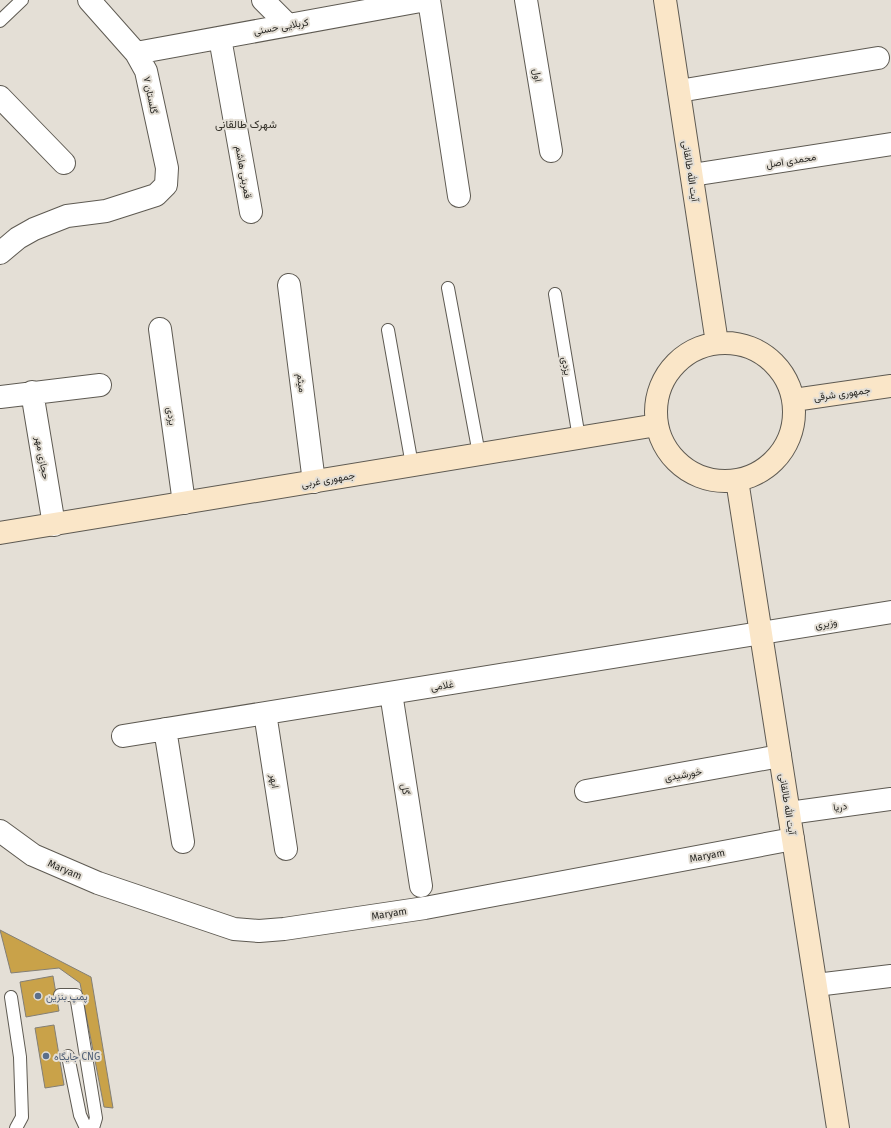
<svg xmlns="http://www.w3.org/2000/svg" width="891" height="1128" viewBox="0 0 891 1128" font-family="'Fira Sans',Vazirmatn,sans-serif">
<style>
.building{fill:#c9a249;stroke:#837f76}
.lines{fill:none;stroke-linecap:round;stroke-linejoin:round}
.lane-casing{stroke:#5e5a52;stroke-width:14}
.street-casing{stroke:#5e5a52;stroke-width:24}
.secondary-casing{stroke:#5e5a52;stroke-width:24}
.lane{stroke:#fff;stroke-width:12}
.street{stroke:#fff;stroke-width:22}
.secondary{stroke:#fae6c8;stroke-width:22}
.service-dot{fill:#5c6f8a;stroke:#e4dfd6;stroke-width:1.5}
.labels{text-anchor:middle;stroke-width:4;stroke-linejoin:round;paint-order:stroke}
.street-label{font-size:10px;fill:#272622;stroke:#e4dfd6}
.service-label{font-size:10px;fill:#4e5e75;stroke:#e4dfd6;text-anchor:start}
.neighbourhood-label{font-size:11px;fill:#333028;stroke:#e4dfd6}
</style>
<rect width="100%" height="100%" fill="#e4dfd6"/>
<!-- building -->
<path class="building" d="M 0,930 L 91,977 L 113,1108 L 104,1107 L 80,983 L 59,968 L 11,973 Z
M 53,976 L 59,1011 L 26,1017 L 20,982 Z
M 54,1025 L 64,1085 L 45,1088 L 35,1028 Z"/>
<g class="lines">
<defs>
<path id="lane" d="M 0,21 L 22,0
M 448,288 L 479,454
M 555,294 L 579,438
M 388,330 L 412,465
M 60,995 L 76,995 L 96,1118 L 93,1128
M 11,997 L 20,1057 L 22,1117 L 16,1128
M 68,1056 L 80,1115 L 86,1128"/>
<path id="street" d="M 263,0 L 288,25
M 429,0 L 459,196
M 526,0 L 551,151
M 220,38 L 251,212
M 136,53 L 426,0
M 679,91 L 878,58
M 0,97 L 64,163
M 692,175 L 891,144
M 0,253 L 18,238 L 34,229 L 67,216 L 106,211 L 156,195 L 166,185 L 167,168 L 146,71 L 136,53 L 89,0
M 289,285 L 314,482
M 160,329 L 184,503
M 32,392 L 54,525
M 0,397 L 100,385
M 391,693 L 421,886
M 265,713 L 286,849
M 165,729 L 183,842
M 123,736 L 891,612
M 586,791 L 780,756
M 789,813 L 891,799
M 0,831 L 33,855 L 98,883 L 234,929 L 259,931 L 284,929 L 425,908 L 793,839
M 816,985 L 891,976"/>
<path id="secondary" d="M 665,0 L 717,343
M656 412a69 69 0 1 1 138 0a69 69 0 1 1-138 0Z
M 794,400 L 891,386
M 737,480 L 838,1128
M 0,533 L 657,425"/>
</defs>
<!-- lane casing -->
<use href="#lane" class="lane-casing"/>
<!-- street casing -->
<use href="#street" class="street-casing"/>
<!-- secondary casing -->
<use href="#secondary" class="secondary-casing"/>
<!-- lane -->
<use href="#lane" class="lane"/>
<!-- street -->
<use href="#street" class="street"/>
<!-- secondary -->
<use href="#secondary" class="secondary"/>
</g>
<!-- markers -->
<g class="service-dot">
<circle cx="38" cy="996" r="4"/>
<circle cx="46" cy="1056" r="4"/>
</g>
<g class="labels">
<!-- street labels -->
<g class="street-label">
<text transform="translate(281 26) rotate(-10)" y="4">کربلایی حسنی</text>
<text transform="translate(538 75) rotate(80)" y="4">اول</text>
<text transform="translate(151 95) rotate(78)" y="4">گلستان ۷</text>
<text transform="translate(791 160) rotate(-9)" y="4">محمدی اصل</text>
<text transform="translate(691 171) rotate(81)" y="4">آیت الله طالقانی</text>
<text transform="translate(244 172) rotate(80)" y="4">قمربنی هاشم</text>
<text transform="translate(567 366) rotate(81)" y="4">یزدی</text>
<text transform="translate(302 383) rotate(83)" y="4">میثم</text>
<text transform="translate(842 393) rotate(-8)" y="4">جمهوری شرقی</text>
<text transform="translate(172 416) rotate(82)" y="4">یزدی</text>
<text transform="translate(43 458) rotate(80)" y="4">حجازی مهر</text>
<text transform="translate(328 479) rotate(-10)" y="4">جمهوری غربی</text>
<text transform="translate(826 623) rotate(-10)" y="4">وزیری</text>
<text transform="translate(442 685) rotate(-9)" y="4">غلامی</text>
<text transform="translate(683 774) rotate(-10)" y="4">خورشیدی</text>
<text transform="translate(275 781) rotate(81)" y="4">ابهر</text>
<text transform="translate(406 789) rotate(81)" y="4">گل</text>
<text transform="translate(788 804) rotate(81)" y="4">آیت الله طالقانی</text>
<text transform="translate(840 806) rotate(-8)" y="4">دریا</text>
<text transform="translate(707 855) rotate(-11)" y="4">Maryam</text>
<text transform="translate(65 869) rotate(23)" y="4">Maryam</text>
<text transform="translate(389 913) rotate(-9)" y="4">Maryam</text>
</g>
<!-- service labels -->
<g class="service-label">
<text x="46" y="1000">پمپ بنزین</text>
<text x="54" y="1060">جایگاه CNG</text>
</g>
<!-- neighbourhood labels -->
<g class="neighbourhood-label">
<text x="246" y="128">شهرک طالقانی</text>
</g>
</g>
</svg>
